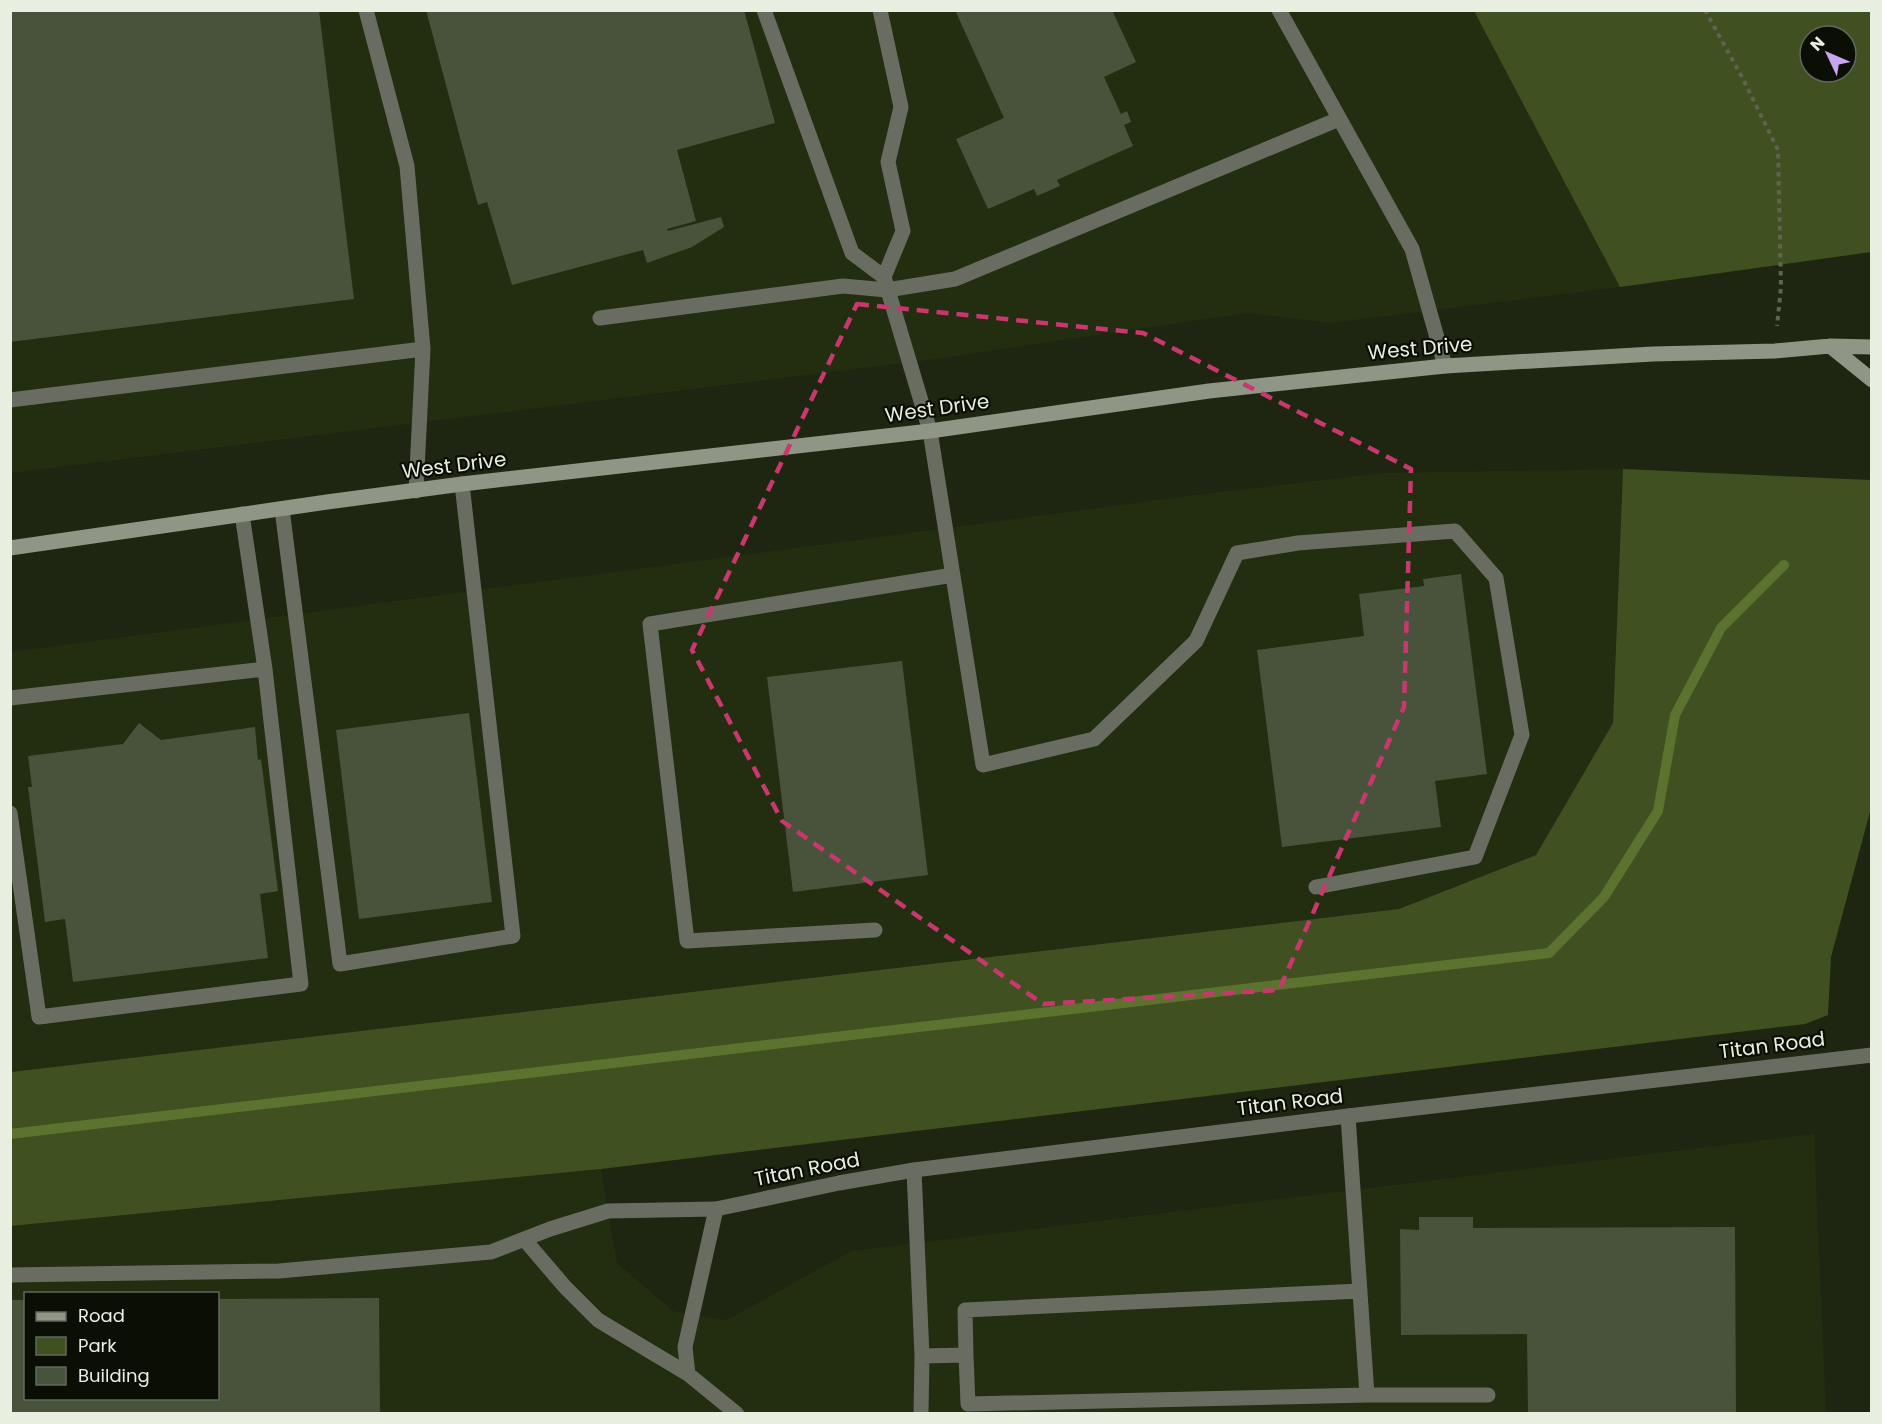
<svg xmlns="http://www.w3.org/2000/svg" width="1882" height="1424" viewBox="0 0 1882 1424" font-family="Poppins,sans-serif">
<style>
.built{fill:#232d10;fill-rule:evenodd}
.green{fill:#405021;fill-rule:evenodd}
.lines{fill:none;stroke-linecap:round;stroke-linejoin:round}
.stream{stroke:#5c732f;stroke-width:10}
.building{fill:#49523b}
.path{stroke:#5d6451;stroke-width:4;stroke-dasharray:4.5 4.5;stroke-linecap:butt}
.lane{stroke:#686c61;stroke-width:15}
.street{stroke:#686c61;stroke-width:15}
.secondary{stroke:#8f9685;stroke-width:15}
.marked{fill:none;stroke:#c8386f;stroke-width:4.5;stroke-dasharray:12 8;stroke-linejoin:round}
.labels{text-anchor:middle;stroke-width:4.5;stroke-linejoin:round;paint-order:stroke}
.street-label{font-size:20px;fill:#e8eee0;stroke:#0a0e05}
</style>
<rect width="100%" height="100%" fill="#1e2611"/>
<!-- built -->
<path class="built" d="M 10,11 L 1474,11 L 1620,287 L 1330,323 L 1247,313 L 921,361 L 11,473 Z
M 1623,469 L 1613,723 L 1536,855 L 1399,909 L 11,1072 L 10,652 L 1211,493 L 1383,473 Z
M 1814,1134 L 1826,1413 L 11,1414 L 11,1226 L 601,1169 L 617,1263 L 673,1311 L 727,1320 L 851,1251 ZM 26,1294 L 218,1294 L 218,1398 L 26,1398 Z"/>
<!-- green -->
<path class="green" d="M 1474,11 L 1871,11 L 1871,252 L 1620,287 ZM 1810,36 L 1846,36 L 1846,72 L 1810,72 Z
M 1623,469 L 1871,480 L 1871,808 L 1831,957 L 1828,1015 L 1805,1024 L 601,1169 L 11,1226 L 11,1072 L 1399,909 L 1536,855 L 1613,723 Z"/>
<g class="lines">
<!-- stream -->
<path class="stream" d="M 10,1134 L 1549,953 L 1604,897 L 1658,811 L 1675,715 L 1721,628 L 1784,565"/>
</g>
<!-- building -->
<path class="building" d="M 10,10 L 319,10 L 354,299 L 10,342 Z
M 426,10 L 744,10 L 775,123 L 677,150 L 696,221 L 667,229 L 668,231 L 721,217 L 724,227 L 692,247 L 647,263 L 643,250 L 512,285 L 487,202 L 478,205 Z
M 955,10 L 1112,10 L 1136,62 L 1104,77 L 1121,114 L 1127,111 L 1131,122 L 1124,125 L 1133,146 L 1057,180 L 1060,186 L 1037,196 L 1034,189 L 988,209 L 956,139 L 1004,118 Z
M 1461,574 L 1487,774 L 1435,781 L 1441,827 L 1282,847 L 1257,650 L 1364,636 L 1359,594 L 1424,586 L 1423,579 Z
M 902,661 L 928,875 L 793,892 L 767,677 Z
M 469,713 L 492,902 L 359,919 L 336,730 Z
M 139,723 L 161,740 L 255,727 L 258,760 L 261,759 L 278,891 L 260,894 L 268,958 L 73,982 L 65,919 L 45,922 L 28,787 L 32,787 L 28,756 L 123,744 Z
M 1419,1217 L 1473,1217 L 1473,1228 L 1735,1227 L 1736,1414 L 1528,1414 L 1527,1334 L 1401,1335 L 1400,1229 L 1419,1230 Z
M 379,1298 L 380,1414 L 10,1414 L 10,1300 L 26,1300 L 26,1398 L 218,1398 L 218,1299 Z"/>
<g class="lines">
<!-- path -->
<path class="path" d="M 1705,10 L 1743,79 L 1778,150 L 1781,287 L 1777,326"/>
<!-- lane -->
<path class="lane" d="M 366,10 L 407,166 L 423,349 L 416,491
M 764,10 L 852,253 L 884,277
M 880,10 L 901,107 L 888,162 L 903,231 L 884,277 L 930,431 L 983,765 L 1094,739 L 1196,641 L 1237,553 L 1298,543 L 1455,531 L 1496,578 L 1522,735 L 1475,857 L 1316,887
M 1279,10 L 1412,249 L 1445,366
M 600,318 L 843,286 L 887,290 L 955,279 L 1339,119
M 10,400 L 423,349
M 282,509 L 340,964 L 513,936 L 462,484
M 10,698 L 265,669
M 10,813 L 39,1017 L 301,984 L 265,669 L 242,514
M 875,930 L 687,941 L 650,624 L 953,575
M 1348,1116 L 1367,1395
M 914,1170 L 922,1356 L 921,1414
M 524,1239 L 565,1287 L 598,1320 L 688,1374 L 737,1414
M 10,1275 L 279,1271 L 491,1252 L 550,1229 L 608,1211 L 716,1209 L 685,1347 L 688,1374
M 966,1355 L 965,1310 L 1360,1291
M 922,1356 L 966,1355 L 968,1404 L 1367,1395 L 1488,1395"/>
<!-- street -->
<path class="street" d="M 716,1209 L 839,1183 L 914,1170 L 1348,1116 L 1872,1055"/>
<!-- secondary -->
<path class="secondary" d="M 1830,346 L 1872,380
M 10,548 L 327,502 L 462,484 L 930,431 L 1209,391 L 1445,366 L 1653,354 L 1775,351 L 1830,346 L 1872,347"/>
</g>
<!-- marked area -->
<path class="marked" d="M 857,304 L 1143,333 L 1411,469 L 1404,707 L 1279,990 L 1043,1004 L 782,821 L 692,650 Z"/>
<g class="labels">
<!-- street labels -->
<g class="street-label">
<text transform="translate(1420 348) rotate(-5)" y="7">West Drive</text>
<text transform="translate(937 408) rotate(-8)" y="7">West Drive</text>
<text transform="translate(454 465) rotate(-7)" y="7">West Drive</text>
<text transform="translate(1772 1045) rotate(-7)" y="7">Titan Road</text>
<text transform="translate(1290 1102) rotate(-7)" y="7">Titan Road</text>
<text transform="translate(807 1169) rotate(-11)" y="7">Titan Road</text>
</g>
</g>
<!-- border -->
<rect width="1882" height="1424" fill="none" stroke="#e8eee0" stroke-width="24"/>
<!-- legend -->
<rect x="24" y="1292" width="195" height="108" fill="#0a0e05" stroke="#63685d" stroke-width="1.5"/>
<rect x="36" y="1312" width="30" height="9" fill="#8f9685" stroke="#63685d" stroke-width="1.5"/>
<text x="78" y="1322" font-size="18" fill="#e8eee0">Road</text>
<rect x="36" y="1337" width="30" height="18" fill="#405021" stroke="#63685d" stroke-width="1.5"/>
<text x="78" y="1352" font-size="18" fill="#e8eee0">Park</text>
<rect x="36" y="1367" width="30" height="18" fill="#49523b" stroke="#63685d" stroke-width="1.5"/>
<text x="78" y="1382" font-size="18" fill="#e8eee0">Building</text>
<!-- north arrow -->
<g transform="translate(1828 54) rotate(314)"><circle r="28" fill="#0a0e05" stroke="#63685d" stroke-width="1.5"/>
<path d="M0-4.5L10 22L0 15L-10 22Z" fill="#c8a6ef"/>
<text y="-9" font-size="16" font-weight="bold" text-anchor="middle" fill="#e8eee0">N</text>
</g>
</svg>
